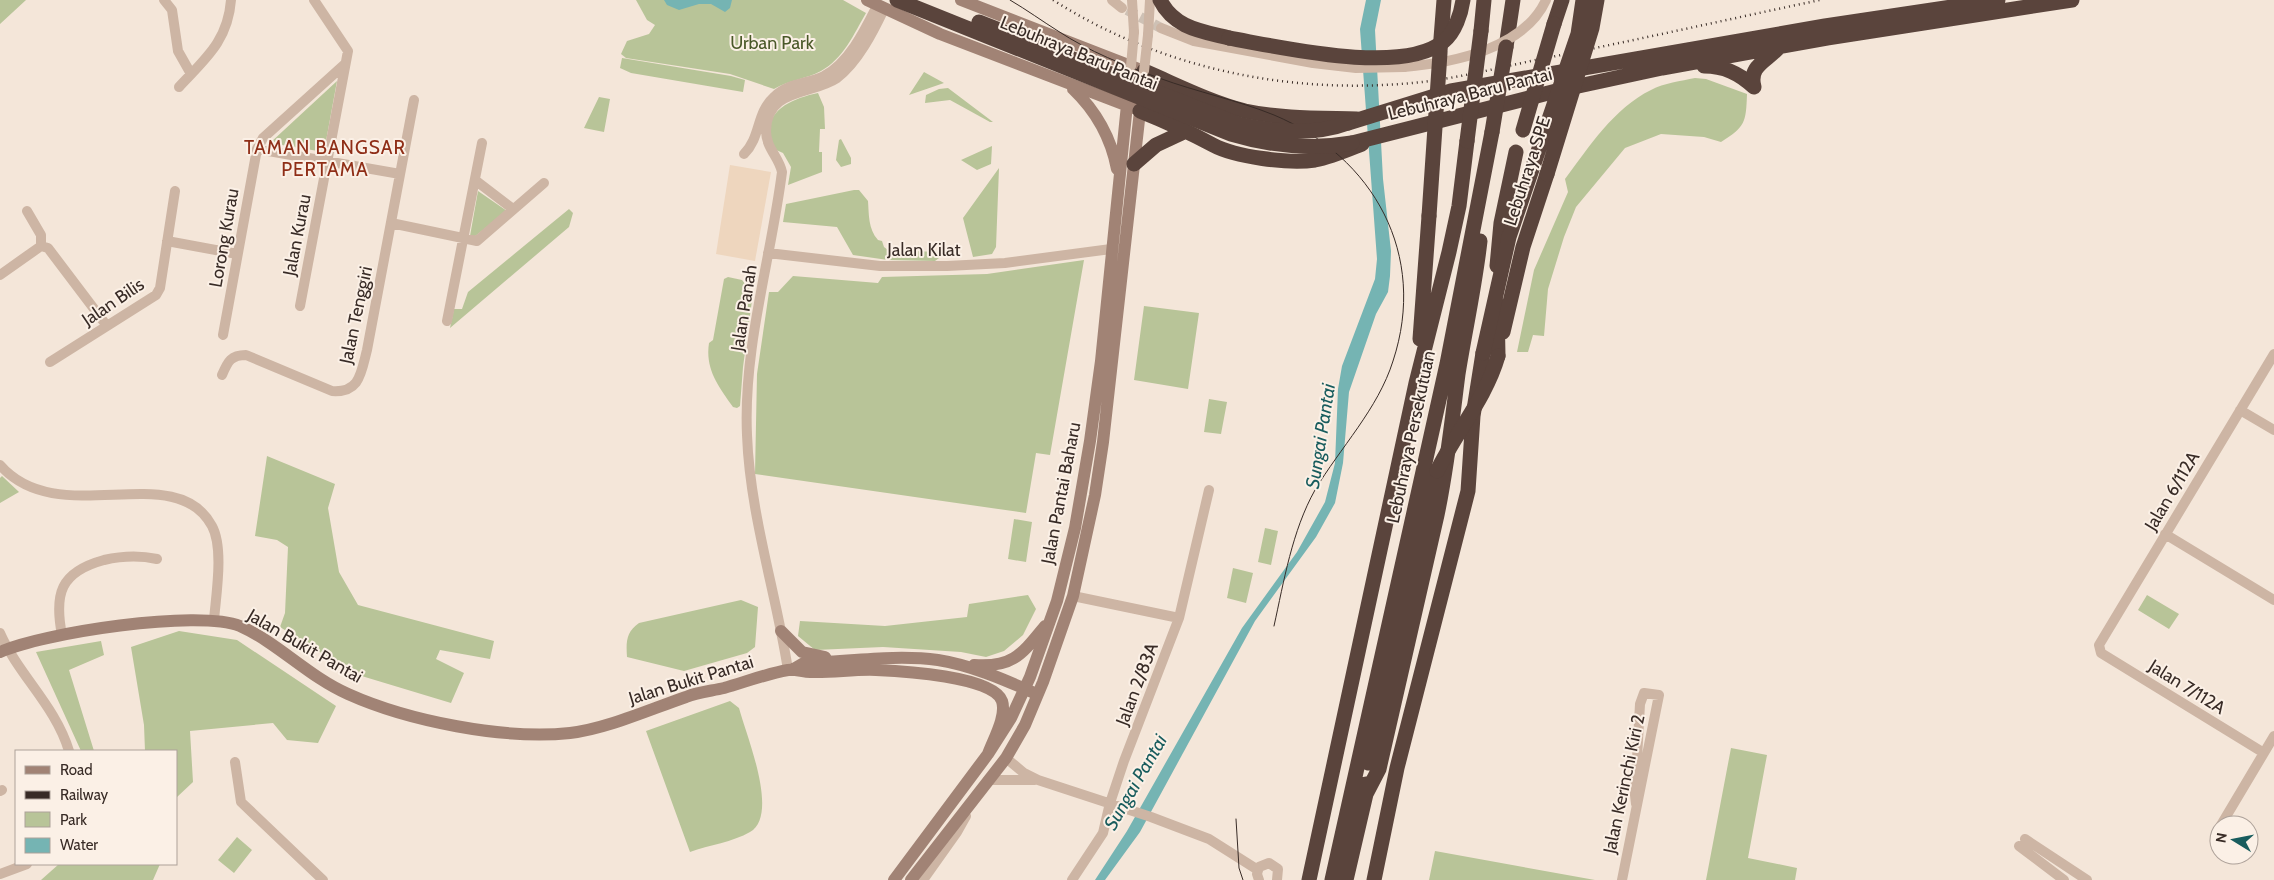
<svg xmlns="http://www.w3.org/2000/svg" width="2274" height="880" viewBox="0 0 2274 880" font-family="Cabin,sans-serif">
<style>
.green{fill:#b8c498}
.plaza{fill:#eed6be}
.water{fill:#75b4b3}
.lines{fill:none;stroke-linecap:round;stroke-linejoin:round}
.street-tunnel{stroke:#cec1b5;stroke-width:10;stroke-dasharray:10 5;stroke-linecap:butt}
.street{stroke:#cdb5a4;stroke-width:10}
.secondary{stroke:#a18375;stroke-width:12}
.highway{stroke:#5a443c;stroke-width:15}
.tram{stroke:#382b26;stroke-width:1}
.rail{stroke:#382b26;stroke-width:2.5;stroke-dasharray:1 4;stroke-linecap:butt}
.street-bridge{stroke:#cdb5a4;stroke-width:10}
.highway-bridge{stroke:#5a443c;stroke-width:15}
.labels{text-anchor:middle;stroke-width:4;stroke-linejoin:round;paint-order:stroke}
.park-label{font-size:18px;fill:#495828;stroke:#fbf0e6}
.street-label{font-size:18px;fill:#382b26;stroke:#fbf0e6}
.neighbourhood-label{font-size:19px;letter-spacing:1px;fill:#8f2e17;stroke:#fbf0e6}
.water-label{font-size:19px;font-style:italic;fill:#185c5d;stroke:#fbf0e6}
</style>
<rect width="100%" height="100%" fill="#f4e6d9"/>
<!-- green -->
<path class="green" d="M 0,0 L 26,0 L 0,24 Z
M 636,0 L 843,0 L 866,13 C 854,34 843,59 821,71 C 806,79 789,80 774,89 L 730,74 L 626,58 L 621,54 L 627,41 L 649,34 L 655,25 L 647,20 Z
M 622,58 L 731,76 L 745,80 L 743,92 L 631,73 L 620,68 Z
M 924,72 L 944,83 L 909,95 Z
M 1695,78 L 1706,79 L 1747,94 C 1746,123 1745,127 1721,142 L 1704,137 L 1661,134 L 1625,148 L 1576,207 L 1564,237 L 1548,289 L 1544,336 L 1533,335 L 1528,352 L 1517,352 L 1534,270 L 1568,192 L 1565,179 C 1589,147 1614,108 1651,90 C 1664,83 1681,81 1695,78 Z
M 337,81 L 324,152 L 270,143 Z
M 948,88 L 993,122 L 990,122 L 950,100 L 925,103 L 926,95 L 939,89 Z
M 818,93 L 824,107 L 825,129 L 820,129 L 819,152 L 822,152 L 822,172 L 788,185 L 791,167 L 783,153 L 774,149 C 757,114 789,99 818,93 Z
M 599,97 L 610,99 L 604,132 L 584,128 Z
M 841,139 L 851,158 L 851,164 L 841,167 L 836,160 L 839,140 Z
M 992,146 L 991,164 L 977,170 L 961,160 Z
M 999,168 L 996,247 L 992,254 L 973,257 L 963,218 Z
M 854,190 L 859,190 L 868,201 C 869,214 868,229 878,240 L 882,241 L 884,247 L 888,250 L 938,252 L 939,258 L 935,261 L 888,260 L 853,255 L 837,227 L 783,222 L 786,204 Z
M 478,191 L 507,211 L 474,237 L 470,236 Z
M 569,209 L 573,213 L 569,227 L 450,328 L 454,309 L 462,309 L 468,292 Z
M 1084,260 L 1050,455 L 1036,453 L 1026,513 L 755,474 L 757,374 L 769,292 L 778,292 L 793,276 L 878,283 L 882,277 L 987,274 Z
M 728,277 L 742,280 L 753,293 L 743,367 L 740,406 L 737,408 L 733,407 C 718,386 705,369 709,343 L 713,340 L 724,279 Z
M 1144,306 L 1199,313 L 1188,389 L 1134,380 Z
M 1209,399 L 1227,402 L 1221,434 L 1204,432 Z
M 267,456 L 335,484 L 328,508 L 339,572 L 358,605 L 494,641 L 490,659 L 440,650 L 436,659 L 464,673 L 451,703 L 355,674 L 280,627 L 285,613 L 288,547 L 277,540 L 255,536 Z
M 2,476 L 19,492 L 0,503 L 0,478 Z
M 1014,519 L 1032,522 L 1026,562 L 1008,559 Z
M 1265,528 L 1278,531 L 1271,565 L 1258,562 Z
M 1233,568 L 1253,573 L 1246,603 L 1227,598 Z
M 1028,595 L 1036,609 L 1023,635 L 1004,651 L 986,657 L 961,652 L 883,647 L 815,650 L 798,636 L 800,621 L 885,626 L 967,617 L 969,604 Z
M 2147,595 L 2179,614 L 2169,629 L 2138,610 Z
M 741,600 L 758,607 L 755,647 L 747,653 L 684,671 L 627,657 C 626,642 626,632 639,623 Z
M 179,631 L 237,640 L 336,706 L 318,743 L 287,740 L 273,723 L 190,731 L 193,782 L 176,798 L 176,751 L 145,751 L 144,725 L 131,647 Z
M 101,641 L 104,655 L 69,670 L 94,751 L 81,751 L 36,652 Z
M 730,701 L 739,708 C 746,735 780,815 750,832 C 733,842 709,845 690,852 L 646,731 Z
M 1731,748 L 1767,755 L 1748,858 L 1797,868 L 1795,880 L 1706,880 Z
M 237,837 L 252,850 L 234,873 L 218,860 Z
M 1435,851 L 1595,880 L 1429,880 Z
M 59,864 L 160,864 L 153,880 L 41,880 Z"/>
<!-- plaza -->
<path class="plaza" d="M 730,165 L 771,172 L 755,261 L 716,254 Z"/>
<!-- water -->
<path class="water" d="M 664,0 L 732,0 L 730,8 L 725,12 L 711,4 L 699,4 L 679,10 L 667,5 Z
M 1366,0 L 1381,0 L 1375,30 L 1383,179 L 1391,251 L 1390,276 L 1388,292 L 1376,314 L 1349,392 L 1343,463 L 1335,503 L 1316,537 L 1255,621 L 1140,832 L 1105,880 L 1095,880 L 1127,831 L 1242,628 L 1297,552 L 1325,502 L 1335,463 L 1338,389 L 1342,366 L 1375,279 L 1377,259 L 1360,29 Z"/>
<g class="lines">
<!-- street-tunnel -->
<path class="street-tunnel" d="M 1127,10 L 1161,28"/>
<!-- street -->
<path class="street" d="M 164,0 L 172,10 L 178,51 L 191,74
M 1112,0 L 1122,8
M 1132,0 L 1134,32
M 1161,28 L 1194,41 L 1313,63 L 1356,68 L 1404,67
M 1148,35 L 1150,0
M 179,87 C 205,59 228,41 231,0
M 257,149 L 400,174
M 744,154 C 761,137 756,113 774,97 C 788,83 807,84 824,76 C 849,63 865,30 877,6
M 475,180 L 513,209
M 27,211 L 41,235 L 41,246
M 391,223 L 477,241 L 544,183
M 167,241 L 237,254
M 768,253 L 880,266 L 947,266 L 1005,263 L 1111,249
M 0,275 L 41,246 L 48,248 L 107,326
M 300,306 L 348,51 L 314,0
M 447,321 L 482,143
M 223,335 L 257,149 L 263,138 L 345,64
M 50,362 L 156,295 L 160,288 L 175,191
M 222,375 C 228,361 231,355 246,355 L 332,391 C 360,393 361,373 367,350 L 414,100
M 2240,410 L 2274,430
M 0,465 C 58,532 175,457 212,526 C 224,548 216,595 214,620
M 2165,534 L 2274,600
M 1073,596 L 1179,618
M 0,633 C 19,676 55,705 69,751
M 62,635 C 54,594 60,572 104,560 C 122,556 138,555 157,559
M 788,670 C 776,592 750,515 747,435 C 743,347 771,259 782,172 C 779,157 766,148 766,131 C 766,88 812,95 837,78 C 858,62 873,32 884,9
M 2264,753 L 2101,653 L 2099,645 L 2274,354
M 1006,758 L 1024,773 L 1038,780 L 1151,817 L 1209,839 L 1258,870
M 235,762 L 241,802 L 323,880
M 988,780 L 1035,780
M 0,791 L 2,790
M 2221,825 L 2274,736
M 2025,839 L 2087,880
M 2019,846 L 2064,880
M 0,874 L 27,864
M 923,880 L 957,832 L 966,816
M 1072,880 L 1103,833 L 1110,803 L 1124,761 L 1179,618 L 1209,490
M 1259,880 L 1257,874 L 1259,867 L 1269,863 L 1278,869 L 1277,880
M 1622,880 L 1659,695 L 1644,693 L 1640,704 L 1635,795 L 1636,804"/>
<!-- secondary -->
<path class="secondary" d="M 867,0 L 940,34 L 1133,108
M 961,0 L 1144,71 L 1143,79
M 1073,89 C 1096,111 1111,138 1117,169
M 781,631 L 802,652 L 825,657
M 0,652 C 42,633 198,609 240,626 C 278,643 309,677 348,694 C 408,721 504,740 570,733 C 606,729 651,709 686,697 C 698,692 711,691 724,688 C 745,682 766,674 788,670 C 795,669 803,672 810,672 C 832,673 854,669 876,670 C 901,671 993,676 1002,701 C 1007,716 993,740 988,754
M 974,665 C 1013,668 1022,654 1045,626
M 792,670 L 804,663 C 847,662 894,654 938,660 C 970,665 1003,679 1032,692
M 894,880 L 988,754 L 1011,718 L 1030,677 L 1057,601 L 1075,528 L 1090,441 L 1101,361 L 1129,85
M 911,880 L 1006,758 L 1025,725 L 1043,682 L 1073,596 L 1095,495 L 1103,442 L 1141,102"/>
<!-- highway -->
<path class="highway" d="M 1160,0 C 1174,28 1201,31 1229,38
M 1554,24 L 1562,0
M 1481,31 L 1484,0
M 1506,47 L 1513,0
M 1440,51 L 1444,0
M 1704,66 C 1724,66 1739,73 1754,87
M 1144,71 C 1177,85 1210,102 1245,111 C 1282,119 1320,118 1357,119
M 1754,87 C 1748,65 1768,61 1780,46
M 1140,111 C 1165,121 1189,132 1213,145 C 1235,157 1289,164 1315,160 C 1331,157 1347,150 1362,144
M 1348,123 L 1451,91 L 1825,26 L 1998,0
M 1352,143 L 1560,90 L 1662,68 L 1827,38 L 2072,0
M 1134,164 L 1156,145 L 1186,131
M 1497,266 L 1501,223 L 1516,152
M 1497,304 L 1498,356
M 1503,332 L 1523,247 L 1547,174
M 1420,339 L 1429,216
M 1380,720 L 1437,471
M 1368,763 L 1382,710
M 1366,794 L 1379,769 L 1437,515 C 1447,468 1452,421 1458,374 C 1465,330 1475,286 1480,241
M 1309,880 L 1416,383 L 1449,252 L 1459,206 L 1467,141
M 1332,880 L 1447,364 L 1492,132
M 1346,880 L 1366,794 L 1366,784
M 1374,880 L 1397,768 L 1468,491 L 1473,416 L 1483,353"/>
<!-- tram -->
<path class="tram" d="M 1010,0 C 1027,10 1042,21 1058,31 C 1088,51 1126,66 1159,78 C 1197,92 1237,100 1274,115 C 1374,157 1428,255 1393,361 C 1378,409 1340,448 1315,490 C 1292,531 1284,581 1274,626
M 1236,819 L 1239,868 L 1243,880"/>
<!-- rail -->
<path class="rail" d="M 1053,0 C 1163,70 1294,96 1422,82 C 1465,77 1509,65 1551,57 C 1641,39 1730,19 1820,0"/>
<!-- street-bridge -->
<path class="street-bridge" d="M 1131,66 L 1134,32
M 1404,67 C 1452,63 1524,49 1546,0
M 1144,71 L 1148,35"/>
<!-- highway-bridge -->
<path class="highway-bridge" d="M 897,0 L 1231,134 C 1271,146 1311,150 1352,143
M 979,22 L 1238,124 C 1274,132 1313,136 1348,123
M 1229,38 C 1280,47 1403,76 1444,41 C 1455,32 1461,14 1463,0
M 1523,130 L 1554,24
M 1492,132 L 1506,47
M 1467,141 L 1481,31
M 1547,174 L 1592,28 L 1597,0
M 1429,216 L 1440,53
M 1483,353 L 1509,237 L 1578,34 L 1583,0
M 1437,471 C 1456,432 1486,398 1498,356"/>
</g>
<g class="labels">
<!-- park labels -->
<g class="park-label">
<text x="772" y="49">Urban Park</text>
</g>
<!-- street labels -->
<g class="street-label">
<text transform="translate(1079 53) rotate(22)" y="6">Lebuhraya Baru Pantai</text>
<text transform="translate(1470 94) rotate(-14)" y="6">Lebuhraya Baru Pantai</text>
<text transform="translate(1527 171) rotate(-72)" y="6">Lebuhraya SPE</text>
<text transform="translate(297 235) rotate(-79)" y="6">Jalan Kurau</text>
<text transform="translate(224 238) rotate(-80)" y="6">Lorong Kurau</text>
<text x="924" y="256">Jalan Kilat</text>
<text transform="translate(113 302) rotate(-34)" y="6">Jalan Bilis</text>
<text transform="translate(744 308) rotate(-81)" y="6">Jalan Panah</text>
<text transform="translate(356 315) rotate(-78)" y="6">Jalan Tenggiri</text>
<text transform="translate(1411 437) rotate(-78)" y="6">Lebuhraya Persekutuan</text>
<text transform="translate(2172 491) rotate(-59)" y="6">Jalan 6/112A</text>
<text transform="translate(1061 493) rotate(-79)" y="6">Jalan Pantai Baharu</text>
<text transform="translate(305 646) rotate(30)" y="6">Jalan Bukit Pantai</text>
<text transform="translate(691 680) rotate(-17)" y="6">Jalan Bukit Pantai</text>
<text transform="translate(1137 684) rotate(-69)" y="6">Jalan 2/83A</text>
<text transform="translate(2187 687) rotate(32)" y="6">Jalan 7/112A</text>
<text transform="translate(1624 784) rotate(-78)" y="6">Jalan Kerinchi Kiri 2</text>
</g>
<!-- neighbourhood labels -->
<g class="neighbourhood-label">
<text x="325" y="154">TAMAN BANGSAR<tspan x="325" dy="22">PERTAMA</tspan></text>
</g>
<!-- water labels -->
<g class="water-label">
<text transform="translate(1320 436) rotate(-81)" y="7">Sungai Pantai</text>
<text transform="translate(1135 782) rotate(-60)" y="7">Sungai Pantai</text>
</g>
</g>
<!-- legend -->
<rect x="15" y="750" width="162" height="115" fill="#fbf0e6" stroke="#ada199"/>
<rect x="25" y="766" width="25" height="8" fill="#a18375" stroke="#ada199"/>
<text x="60" y="775" font-size="15" fill="#382b26">Road</text>
<rect x="25" y="791" width="25" height="8" fill="#382b26" stroke="#ada199"/>
<text x="60" y="800" font-size="15" fill="#382b26">Railway</text>
<rect x="25" y="812" width="25" height="15" fill="#b8c498" stroke="#ada199"/>
<text x="60" y="825" font-size="15" fill="#382b26">Park</text>
<rect x="25" y="838" width="25" height="15" fill="#75b4b3" stroke="#ada199"/>
<text x="60" y="850" font-size="15" fill="#382b26">Water</text>
<!-- north arrow -->
<g transform="translate(2234 840) rotate(280)"><circle r="24" fill="#fbf0e6" stroke="#ada199"/>
<path d="M0-4L9 19L0 12L-9 19Z" fill="#185c5d"/>
<text y="-8" font-size="14" font-weight="bold" text-anchor="middle" fill="#382b26">N</text>
</g>
</svg>
